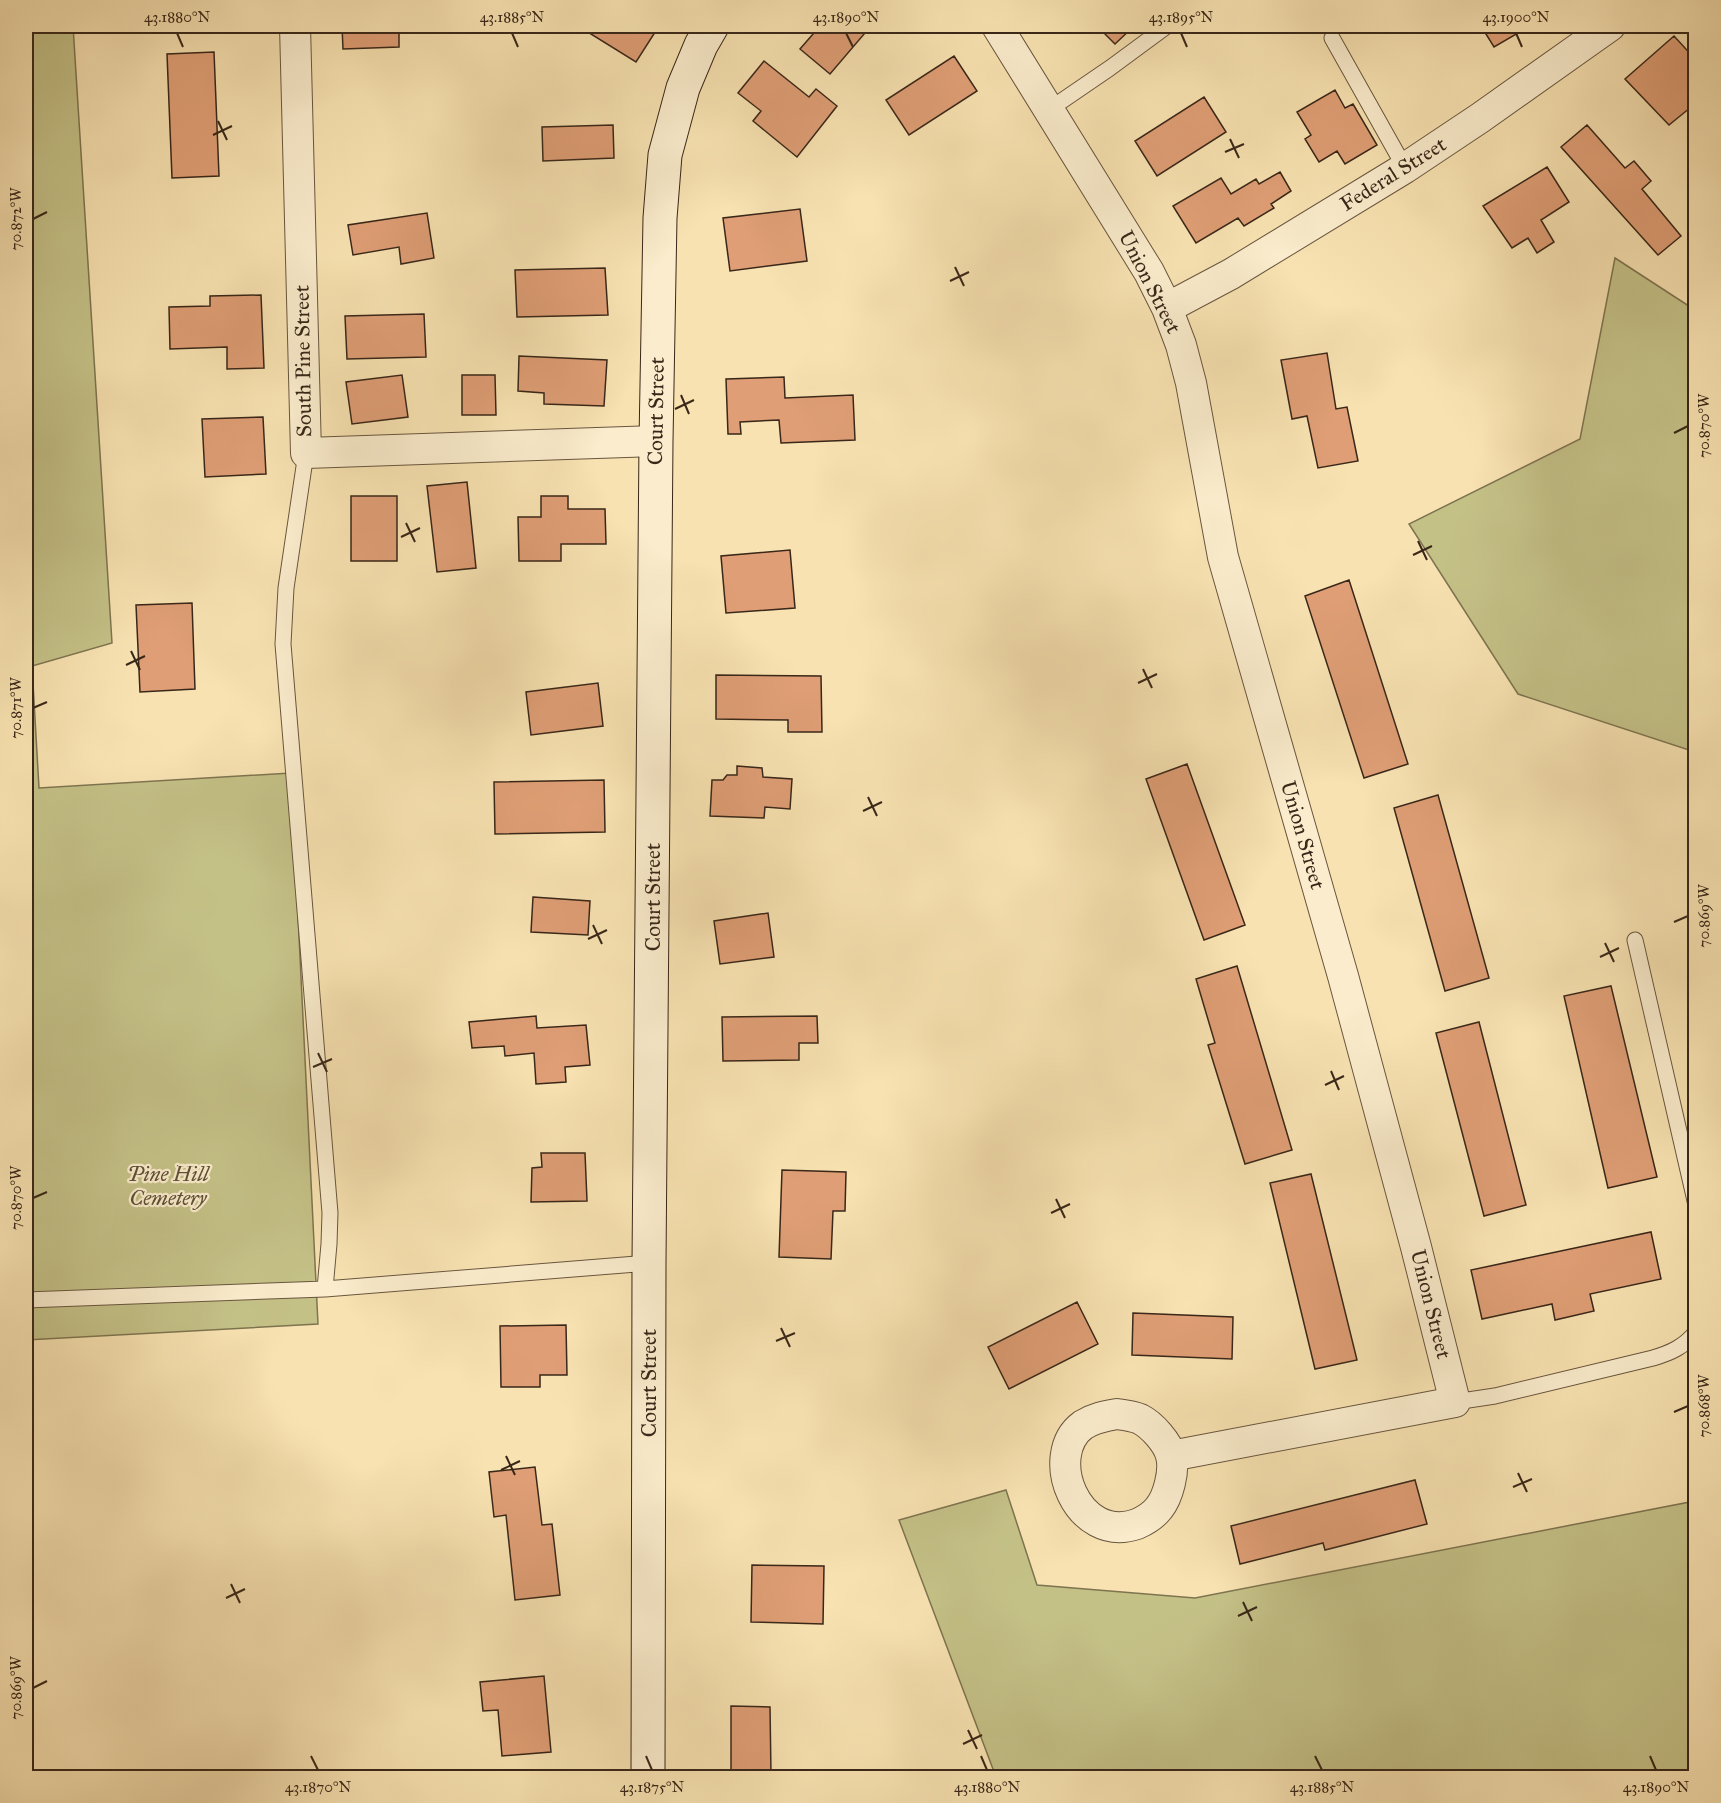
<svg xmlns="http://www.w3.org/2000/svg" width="1721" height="1803" viewBox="0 0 1721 1803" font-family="'IM FELL Great Primer',serif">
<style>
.green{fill:#c4c187;stroke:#7e7450;stroke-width:1.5}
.building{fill:#df9e75;stroke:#392719;stroke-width:1.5}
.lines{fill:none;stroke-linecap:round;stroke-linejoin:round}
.lane-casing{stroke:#69563f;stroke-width:17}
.street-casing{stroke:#69563f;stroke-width:32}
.secondary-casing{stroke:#392719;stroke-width:35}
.lane{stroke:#faeccc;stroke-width:15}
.street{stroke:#faeccc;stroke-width:30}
.secondary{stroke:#faeccc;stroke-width:33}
.ticks{fill:none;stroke:#392719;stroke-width:2}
.labels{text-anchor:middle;stroke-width:4.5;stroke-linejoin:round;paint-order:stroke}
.street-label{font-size:21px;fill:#392719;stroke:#faeccc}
.park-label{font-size:21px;font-style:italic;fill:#5c4e34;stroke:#faeccc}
.neatline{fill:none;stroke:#392719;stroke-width:2}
.ticks-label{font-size:15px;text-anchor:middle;fill:#392719}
</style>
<rect width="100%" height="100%" fill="#f8e2b1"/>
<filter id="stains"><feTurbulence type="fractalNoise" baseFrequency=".00333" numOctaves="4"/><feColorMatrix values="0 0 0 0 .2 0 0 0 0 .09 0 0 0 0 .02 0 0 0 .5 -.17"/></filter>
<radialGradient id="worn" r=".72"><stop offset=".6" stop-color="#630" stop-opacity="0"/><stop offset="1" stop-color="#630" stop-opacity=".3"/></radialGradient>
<!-- green -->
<path class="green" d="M 26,26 L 73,26 L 112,643 L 32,666 L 39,788 L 291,773 L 318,1324 L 26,1340 Z
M 1615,258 L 1695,310 L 1695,752 L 1518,694 L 1409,524 L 1580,439 Z
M 1006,1490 L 1037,1585 L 1195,1598 L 1695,1501 L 1695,1777 L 996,1777 L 899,1520 Z"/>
<!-- building -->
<path class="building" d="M 342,26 L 399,26 L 399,47 L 343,49 Z
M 578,26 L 659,26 L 636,62 Z
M 820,26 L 855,26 L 865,33 L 830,74 L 800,49 Z
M 1097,26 L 1134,26 L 1115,44 Z
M 1481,26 L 1530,26 L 1494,47 Z
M 1674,36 L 1696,60 L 1696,103 L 1669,125 L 1625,79 Z
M 214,52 L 219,176 L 172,178 L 167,54 Z
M 954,56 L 977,91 L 909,135 L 886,100 Z
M 764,61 L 809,97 L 816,89 L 837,106 L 797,157 L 753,121 L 761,111 L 738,93 Z
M 1335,90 L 1345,108 L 1353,104 L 1377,145 L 1345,164 L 1337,151 L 1319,162 L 1305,139 L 1311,135 L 1297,112 Z
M 1204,97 L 1226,132 L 1157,176 L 1135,141 Z
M 613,125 L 614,158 L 543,161 L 542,127 Z
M 1587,125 L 1625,168 L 1634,161 L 1651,181 L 1642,189 L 1681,236 L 1658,255 L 1561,147 Z
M 1547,167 L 1569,202 L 1541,220 L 1554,242 L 1537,253 L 1528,238 L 1512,248 L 1483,206 Z
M 1280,172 L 1291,191 L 1271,204 L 1274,208 L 1244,226 L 1238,218 L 1196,243 L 1173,206 L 1221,178 L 1231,194 L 1256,179 L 1259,184 Z
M 800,209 L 807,261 L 730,271 L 723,218 Z
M 427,213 L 434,258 L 401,264 L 399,247 L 353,255 L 348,225 Z
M 605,268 L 608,315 L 517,317 L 515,270 Z
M 261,295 L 264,368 L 227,369 L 227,347 L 170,349 L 169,307 L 210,306 L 210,296 Z
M 424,314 L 426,357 L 347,359 L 345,316 Z
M 1327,353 L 1336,409 L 1347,407 L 1358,461 L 1318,468 L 1307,416 L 1292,419 L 1281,360 Z
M 519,356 L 607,360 L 604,406 L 544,404 L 544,393 L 518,391 Z
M 402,375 L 408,417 L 352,424 L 346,382 Z
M 462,375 L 495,375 L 496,415 L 462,415 Z
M 784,377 L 785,398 L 853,395 L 855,440 L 781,443 L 779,420 L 740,422 L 741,434 L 728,434 L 726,379 Z
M 263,417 L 266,474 L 205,477 L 202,419 Z
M 467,482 L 476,568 L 437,572 L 427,486 Z
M 351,496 L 397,496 L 397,561 L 351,561 Z
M 541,496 L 568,496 L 568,509 L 605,509 L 606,544 L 561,544 L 561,561 L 519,561 L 518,517 L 541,517 Z
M 790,550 L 795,608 L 726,613 L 721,556 Z
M 1349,580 L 1408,764 L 1364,778 L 1305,596 Z
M 192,603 L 195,689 L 140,692 L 136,605 Z
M 716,675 L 821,676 L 822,732 L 788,732 L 788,720 L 716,719 Z
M 598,683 L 603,726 L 531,735 L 526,692 Z
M 1187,764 L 1245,925 L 1204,940 L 1146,779 Z
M 737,766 L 762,768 L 763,777 L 792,779 L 790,809 L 765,807 L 764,818 L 710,816 L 712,780 L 723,780 L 727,775 L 737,775 Z
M 604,780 L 605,832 L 495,834 L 494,782 Z
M 1438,795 L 1489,978 L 1445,991 L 1394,808 Z
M 533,897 L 590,901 L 588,935 L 531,932 Z
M 768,913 L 774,957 L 720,964 L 714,921 Z
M 1237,966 L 1292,1150 L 1245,1164 L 1208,1045 L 1215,1043 L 1196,979 Z
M 1611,986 L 1657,1177 L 1608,1188 L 1564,996 Z
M 536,1016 L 537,1028 L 586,1025 L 590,1065 L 565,1067 L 566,1082 L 536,1084 L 534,1053 L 505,1056 L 504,1046 L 472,1048 L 469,1022 Z
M 817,1016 L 818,1043 L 799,1043 L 799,1060 L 723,1061 L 722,1017 Z
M 1479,1022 L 1526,1205 L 1484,1216 L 1436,1033 Z
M 541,1153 L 585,1153 L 587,1201 L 531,1202 L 532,1168 L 542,1167 Z
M 782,1170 L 846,1172 L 845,1211 L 833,1211 L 831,1259 L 779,1257 Z
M 1311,1174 L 1357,1360 L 1315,1369 L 1270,1183 Z
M 1651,1232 L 1661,1279 L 1590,1294 L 1594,1311 L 1555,1320 L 1552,1304 L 1482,1319 L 1471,1270 Z
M 1077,1302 L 1098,1344 L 1009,1389 L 988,1347 Z
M 1133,1313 L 1233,1317 L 1232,1359 L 1132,1355 Z
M 566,1325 L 567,1375 L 540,1375 L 540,1387 L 501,1387 L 500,1326 Z
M 535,1467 L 542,1525 L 552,1524 L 560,1595 L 515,1600 L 506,1515 L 494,1517 L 489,1472 Z
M 1415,1480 L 1427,1524 L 1325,1550 L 1323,1543 L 1240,1564 L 1231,1526 Z
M 752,1565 L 824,1566 L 823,1624 L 751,1622 Z
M 544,1676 L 551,1752 L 502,1756 L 498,1710 L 483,1711 L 480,1682 Z
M 731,1706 L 770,1707 L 771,1775 L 731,1775 Z"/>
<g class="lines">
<defs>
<path id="lane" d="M 1332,38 L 1405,168
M 1050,109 L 1110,68 L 1167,26
M 306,453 L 286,588 L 283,644 L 330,1213 L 329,1244 L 325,1289 L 649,1263
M 1635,940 L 1696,1205
M 26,1300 L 325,1289
M 1455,1402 L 1495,1396 L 1653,1358 C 1670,1353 1684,1347 1696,1332"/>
<path id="street" d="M 295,26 L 306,453 L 656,441
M 997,26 L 1149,272 L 1167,308 L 1181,345 L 1191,383 L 1223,557 L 1343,976 L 1416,1247 L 1455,1402 L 1171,1456
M 1167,308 L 1231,274 L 1405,168 L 1480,118 L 1610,26
M 1117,1414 C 1124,1415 1133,1416 1140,1419 C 1152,1425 1168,1443 1171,1456 C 1175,1471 1168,1497 1159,1508 C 1153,1516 1146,1520 1137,1524 C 1077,1545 1042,1455 1083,1425 C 1094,1418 1105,1416 1117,1414 Z"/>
<path id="secondary" d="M 648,1778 L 649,1263 L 656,441 L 660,218 L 665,155 L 683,88 L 701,45 L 712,26"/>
</defs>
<!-- lane casing -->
<use href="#lane" class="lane-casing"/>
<!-- street casing -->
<use href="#street" class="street-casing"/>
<!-- secondary casing -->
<use href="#secondary" class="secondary-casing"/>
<!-- lane -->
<use href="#lane" class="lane"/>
<!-- street -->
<use href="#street" class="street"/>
<!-- secondary -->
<use href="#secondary" class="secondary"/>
</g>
<!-- ticks -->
<path class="ticks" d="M 177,33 L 183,47M 512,33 L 518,47M 846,33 L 853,47M 1181,33 L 1187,47M 1516,33 L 1522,47M 218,121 L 227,140M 213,135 L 232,126M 1230,139 L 1239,158M 1225,152 L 1244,144M 33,219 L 47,212M 955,267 L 964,286M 950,281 L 969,272M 681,395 L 689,414M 675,409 L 694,400M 1674,433 L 1688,426M 406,523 L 415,542M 401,537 L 420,528M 1418,541 L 1427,560M 1413,555 L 1432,546M 131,651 L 140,670M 126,665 L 145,656M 1143,669 L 1152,688M 1138,683 L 1157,674M 33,708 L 47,702M 868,797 L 877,816M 863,811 L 882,802M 1674,922 L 1688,916M 593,925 L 602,944M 588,939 L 607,930M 1605,943 L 1614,962M 1600,957 L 1619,948M 318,1053 L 327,1072M 313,1067 L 332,1059M 1331,1071 L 1339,1090M 1325,1085 L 1344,1076M 33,1198 L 47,1192M 1056,1199 L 1065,1218M 1051,1213 L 1070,1204M 781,1328 L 790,1347M 776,1341 L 795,1333M 1674,1412 L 1688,1406M 506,1456 L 515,1475M 501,1470 L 520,1461M 1518,1473 L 1527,1492M 1513,1487 L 1532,1479M 231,1584 L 240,1603M 226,1598 L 245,1589M 1243,1602 L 1252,1621M 1238,1616 L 1257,1607M 33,1688 L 47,1681M 968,1730 L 977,1749M 963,1744 L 982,1735M 311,1756 L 318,1770M 646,1756 L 652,1770M 981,1756 L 987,1770M 1315,1756 L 1322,1770M 1650,1756 L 1656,1770"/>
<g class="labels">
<!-- street labels -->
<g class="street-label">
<text transform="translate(1393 174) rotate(-32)" y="7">Federal Street</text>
<text transform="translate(1150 282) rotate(63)" y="7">Union Street</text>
<text transform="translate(303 361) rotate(-91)" y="7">South Pine Street</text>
<text transform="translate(656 411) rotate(-89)" y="7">Court Street</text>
<text transform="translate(1303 835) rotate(74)" y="7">Union Street</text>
<text transform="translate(653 897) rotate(-90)" y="7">Court Street</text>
<text transform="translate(1431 1304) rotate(76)" y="7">Union Street</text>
<text transform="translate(649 1383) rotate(-90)" y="7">Court Street</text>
</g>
<!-- park labels -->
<g class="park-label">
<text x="168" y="1181">Pine Hill<tspan x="168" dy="24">Cemetery</tspan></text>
</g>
</g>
<!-- margin -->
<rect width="1721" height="1803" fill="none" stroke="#f8e2b1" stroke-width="66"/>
<rect x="33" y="33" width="1655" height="1737" class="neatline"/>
<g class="ticks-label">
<text x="177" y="22">43.1880°N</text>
<text x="512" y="22">43.1885°N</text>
<text x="846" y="22">43.1890°N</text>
<text x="1181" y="22">43.1895°N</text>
<text x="1516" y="22">43.1900°N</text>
<text transform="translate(16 219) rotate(-90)" y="5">70.872°W</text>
<text transform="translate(1704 426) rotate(-90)" y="5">70.870°W</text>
<text transform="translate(16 708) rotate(-90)" y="5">70.871°W</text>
<text transform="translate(1704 916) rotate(-90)" y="5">70.869°W</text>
<text transform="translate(16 1198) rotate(-90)" y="5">70.870°W</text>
<text transform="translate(1704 1406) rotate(-90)" y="5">70.868°W</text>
<text transform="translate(16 1688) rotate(-90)" y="5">70.869°W</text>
<text x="318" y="1792">43.1870°N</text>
<text x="652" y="1792">43.1875°N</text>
<text x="987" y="1792">43.1880°N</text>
<text x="1322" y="1792">43.1885°N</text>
<text x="1656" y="1792">43.1890°N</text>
</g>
<rect width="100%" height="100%" filter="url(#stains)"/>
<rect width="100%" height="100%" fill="url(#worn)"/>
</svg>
